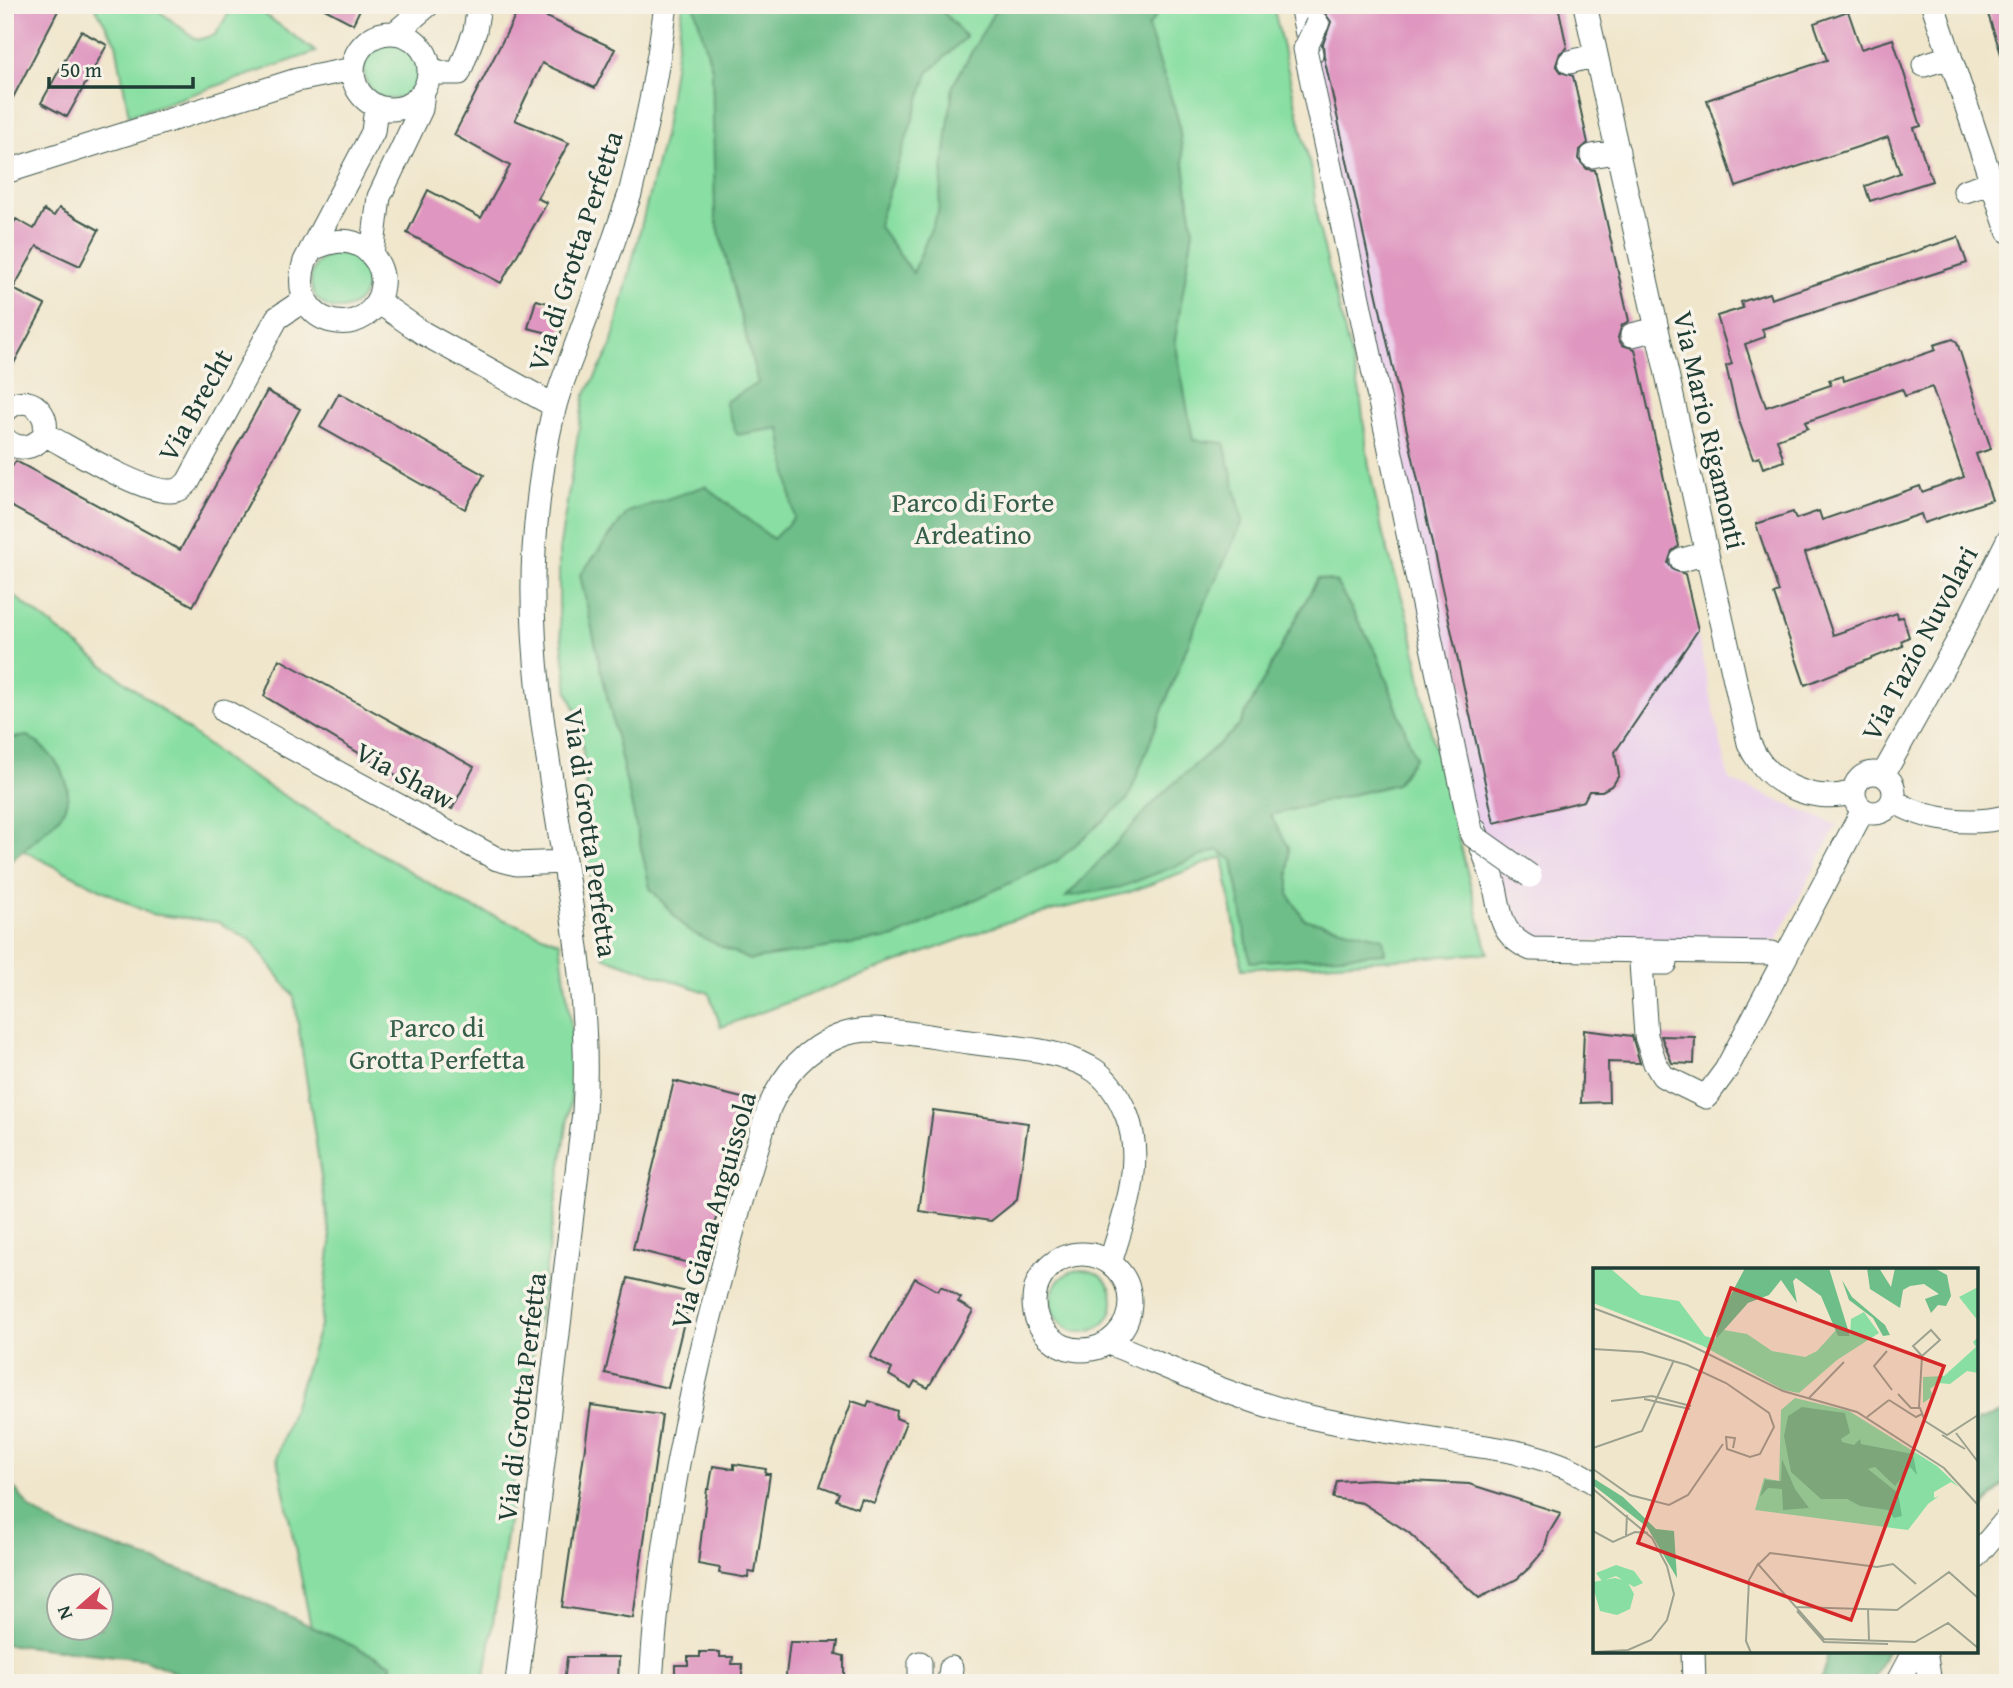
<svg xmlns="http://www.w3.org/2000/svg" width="2013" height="1688" viewBox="0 0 2013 1688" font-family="'Gentium Book Plus',serif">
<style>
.built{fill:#ebd1eb}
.green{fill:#89dfa3;stroke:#548e6c;stroke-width:2}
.forest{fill:#6ebe89;stroke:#467e5e;stroke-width:2;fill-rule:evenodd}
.building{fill:#df96c0}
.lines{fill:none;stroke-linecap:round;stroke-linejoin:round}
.minor-casing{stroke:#3e564b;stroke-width:25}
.minor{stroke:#fff;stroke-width:23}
.minor-bridge-casing{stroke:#3e564b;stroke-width:25;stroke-linecap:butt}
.minor-bridge{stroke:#fff;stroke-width:23}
.labels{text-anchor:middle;stroke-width:7;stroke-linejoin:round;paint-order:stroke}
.street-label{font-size:28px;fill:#1f3d34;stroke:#f7f3e8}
.park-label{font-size:28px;fill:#345d4a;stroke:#f7f3e8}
.inset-road{fill:none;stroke:#9ca28f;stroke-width:2}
.view{fill:#d62828;fill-opacity:0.15;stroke:#d62828;stroke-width:3.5}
.inset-edge{fill:none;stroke:#1f3d34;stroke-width:3.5}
</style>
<rect width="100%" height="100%" fill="#f7f3e8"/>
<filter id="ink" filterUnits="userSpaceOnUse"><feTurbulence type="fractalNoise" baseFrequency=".0143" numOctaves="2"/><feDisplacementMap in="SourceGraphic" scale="14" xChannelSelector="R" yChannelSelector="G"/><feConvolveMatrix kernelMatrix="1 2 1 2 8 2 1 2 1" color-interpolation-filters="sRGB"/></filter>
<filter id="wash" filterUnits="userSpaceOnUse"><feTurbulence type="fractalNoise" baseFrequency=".00686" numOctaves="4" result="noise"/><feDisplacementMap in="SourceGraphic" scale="28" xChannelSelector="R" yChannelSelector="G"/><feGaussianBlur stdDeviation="1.57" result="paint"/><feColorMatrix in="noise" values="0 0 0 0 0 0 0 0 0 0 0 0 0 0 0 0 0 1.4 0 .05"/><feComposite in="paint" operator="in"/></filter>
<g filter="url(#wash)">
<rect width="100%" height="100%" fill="#f0e6cc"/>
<!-- built -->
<path class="built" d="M 1291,5 L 1560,5 L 1729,780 L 1837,825 L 1776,941 L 1533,941 L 1520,936 L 1468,839 Z"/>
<!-- green -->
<path class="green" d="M 94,5 L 151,5 L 197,40 L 215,35 L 234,5 L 252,5 L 316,52 L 129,116 L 116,43 Z
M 683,5 L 1273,5 L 1312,175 L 1318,224 L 1360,393 L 1369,466 L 1383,535 L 1410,624 L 1431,732 L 1488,953 L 1242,969 L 1223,857 L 1127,893 L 1013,920 L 721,1027 L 709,993 L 604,957 L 581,819 L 586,779 L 579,718 L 568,692 L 559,616 L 559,551 L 584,397 L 610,350 L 664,135 Z
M364 71a28 28 0 1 1 56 0a28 28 0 1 1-56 0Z
M311 281a28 28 0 1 1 56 0a28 28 0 1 1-56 0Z
M 5,589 L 233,765 L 462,903 L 560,942 L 576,1065 L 484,1683 L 393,1683 L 392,1664 L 311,1627 L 277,1457 L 320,1326 L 331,1243 L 294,997 L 253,942 L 218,922 L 150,914 L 22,850 L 62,813 L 5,739 Z
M1051 1301a31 31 0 1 1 62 0a31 31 0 1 1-62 0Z"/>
<!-- forest -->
<path class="forest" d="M 694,5 L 937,5 L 966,37 L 928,73 L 878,225 L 913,273 L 938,212 L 953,85 L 998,5 L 1164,5 L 1148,27 L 1178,119 L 1193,231 L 1175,340 L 1193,440 L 1224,443 L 1243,521 L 1199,616 L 1128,799 L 1057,861 L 896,937 L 749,960 L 687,930 L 650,888 L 580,575 L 628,512 L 705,486 L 773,539 L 794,518 L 780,428 L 737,435 L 725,402 L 758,383 L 715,215 L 712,69 Z
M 1318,578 L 1336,582 L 1377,654 L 1415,757 L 1396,784 L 1270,815 L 1289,847 L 1289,895 L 1304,919 L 1383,938 L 1385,953 L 1250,962 L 1233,860 L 1217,850 L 1121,887 L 1066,897 L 1162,794 L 1239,726 Z
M 28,736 C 51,751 80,782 62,813 C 53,827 19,853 5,866 L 5,739 Z
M 2008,1411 L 2008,1480 L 1976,1515 L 1976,1421 Z
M 5,1476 L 31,1509 L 61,1528 L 218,1583 L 392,1664 L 382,1683 L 201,1683 L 143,1659 L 5,1644 ZM 102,1586 L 102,1628 L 60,1628 L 60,1586 Z
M 1829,1651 L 1887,1651 L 1871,1683 L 1820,1683 Z"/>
<g id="blocks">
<!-- building -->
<path class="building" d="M 5,5 L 61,5 L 5,113 Z
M 317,5 L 362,5 L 353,24 Z
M 521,5 L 615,49 L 595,88 L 542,63 L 515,120 L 569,143 L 537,198 L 547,203 L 501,283 L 407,233 L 428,190 L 481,218 L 510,166 L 454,135 Z
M 1315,5 L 1558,5 L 1567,48 L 1560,53 L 1556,65 L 1561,72 L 1573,76 L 1588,143 L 1579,151 L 1578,159 L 1587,169 L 1595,170 L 1629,321 L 1622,325 L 1618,338 L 1622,345 L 1635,349 L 1679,546 L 1672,551 L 1668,563 L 1673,570 L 1685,574 L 1698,630 L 1615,752 L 1619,775 L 1613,785 L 1602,791 L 1589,791 L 1584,801 L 1494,823 L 1324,57 L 1323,44 L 1331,22 L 1324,12 L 1316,10 Z
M 1985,5 L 2008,5 L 2008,65 L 2005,66 Z
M 1848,11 L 1861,49 L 1893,39 L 1921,126 L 1914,128 L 1932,181 L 1870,201 L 1865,186 L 1900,173 L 1888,137 L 1736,187 L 1707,100 L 1827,60 L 1814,23 Z
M 81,31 L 107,45 L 67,117 L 41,103 Z
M 59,208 L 99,230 L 80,266 L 37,246 L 13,289 L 45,305 L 5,380 L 5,238 L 16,219 L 34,229 L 44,210 L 54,216 Z
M 1958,237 L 1967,263 L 1762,329 L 1765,337 L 1745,344 L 1766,407 L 1831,385 L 1829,380 L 1843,376 L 1844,381 L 1936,350 L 1934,345 L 1953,339 L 1957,342 L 1991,449 L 1976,454 L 1992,500 L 1924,523 L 1921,514 L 1805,553 L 1833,635 L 1897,613 L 1898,618 L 1903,617 L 1909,637 L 1901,641 L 1903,646 L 1805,685 L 1774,594 L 1779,592 L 1756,524 L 1793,512 L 1796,519 L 1819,511 L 1822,520 L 1920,486 L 1922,492 L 1964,477 L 1932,387 L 1905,396 L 1902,389 L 1805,422 L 1808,428 L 1777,439 L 1784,461 L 1763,468 L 1759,457 L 1753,459 L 1738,418 L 1726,366 L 1732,364 L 1717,316 L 1743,308 L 1741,302 L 1769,293 L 1771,299 Z
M 536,300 L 567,308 L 560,336 L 528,328 Z
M 267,391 L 300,409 L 193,606 L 5,503 L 5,476 L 16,461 L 180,550 Z
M 339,393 L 484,475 L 465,509 L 320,427 Z
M 279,659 L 474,767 L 452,809 L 264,696 Z
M 1584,1030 L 1632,1036 L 1640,1063 L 1608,1062 L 1609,1102 L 1581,1103 Z
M 1661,1036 L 1695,1037 L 1694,1064 L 1672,1063 Z
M 674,1081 L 746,1099 L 705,1267 L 633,1249 Z
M 933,1110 L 1028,1123 L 1017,1200 L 991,1221 L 919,1211 Z
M 628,1278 L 691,1293 L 668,1388 L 605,1373 Z
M 915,1278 L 938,1291 L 941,1286 L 961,1298 L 958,1302 L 973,1311 L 928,1388 L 915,1381 L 911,1388 L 889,1375 L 892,1369 L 870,1357 Z
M 852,1401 L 867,1406 L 869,1401 L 897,1411 L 896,1418 L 906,1422 L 874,1503 L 861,1498 L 857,1508 L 836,1500 L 839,1493 L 820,1486 Z
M 591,1405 L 662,1415 L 633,1618 L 562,1607 Z
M 734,1464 L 766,1469 L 765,1474 L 770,1474 L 755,1573 L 749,1572 L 748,1578 L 719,1573 L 720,1568 L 698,1564 L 707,1489 L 709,1489 L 713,1466 L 734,1469 Z
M 1371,1479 L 1469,1484 L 1561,1513 L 1549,1533 L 1544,1550 L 1529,1568 L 1517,1579 L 1479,1598 L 1408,1532 L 1362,1503 L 1333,1498 L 1337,1481 Z
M 790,1642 L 838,1642 L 836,1654 L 844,1656 L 844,1683 L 785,1683 Z
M 700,1652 L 720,1652 L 720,1657 L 733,1657 L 732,1664 L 742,1664 L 742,1683 L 675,1683 L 675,1665 L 688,1665 L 688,1657 L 700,1657 Z
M 567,1657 L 619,1657 L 618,1683 L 564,1683 Z"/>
</g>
</g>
<g filter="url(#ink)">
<use href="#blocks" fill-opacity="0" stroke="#3e564b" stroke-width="2"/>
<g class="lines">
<defs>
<path id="minor" d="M 1301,5 L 1311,54
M 1585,5 L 1749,743 C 1765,783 1812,805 1854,792
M 1933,5 L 2008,231
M353 71a38 38 0 1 1 76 0a38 38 0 1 1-76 0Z
M 395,33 L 428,5
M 1570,62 L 1596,55
M 1924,65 L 1950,57
M 430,68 L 441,73 L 459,73 L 475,31 L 479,5
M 1592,156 L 1618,151
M 5,172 L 297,80 L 353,69
M 1965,191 L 2008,177
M 312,249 C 329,242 347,236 364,248 C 376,257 384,270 382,285 C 376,344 283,331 305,261 L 373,132 L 376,107
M 372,254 L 379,197 L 421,109 L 423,92
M 377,301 L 423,333 L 555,406
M 1632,335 L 1657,329
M 5,411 C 35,382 64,434 30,446 C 20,449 12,446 5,439
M 44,434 C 71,448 141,492 170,491 C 179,491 182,488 188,482 L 277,318 L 304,300
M 1682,560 L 1707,553
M 224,711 L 497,859 L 516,864 L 564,862
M1854 793a20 20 0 1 1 40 0a20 20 0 1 1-40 0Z
M 1883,775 L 1959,639 L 2008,540
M 1893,800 C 1923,821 1974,826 2008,816
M 1475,830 C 1481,845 1487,861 1492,876 C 1502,908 1495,933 1531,949 L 1772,953
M 1666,963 L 1641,963 L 1646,1036 L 1655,1063 L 1663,1076 L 1706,1097 L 1726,1070 L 1863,810
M1034 1302a48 48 0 1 1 96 0a48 48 0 1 1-96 0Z
M 1109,1343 C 1175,1370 1240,1401 1310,1417 C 1357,1428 1405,1434 1452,1442 C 1501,1449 1553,1454 1595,1483
M 1976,1556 L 2008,1518
M 1693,1651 L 1694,1683
M 1925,1651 L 1930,1683
M 517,1683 L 584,1112 C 596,923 523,739 534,550 C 537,502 543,455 554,409 C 561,382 573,355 582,329 C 599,284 614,239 630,194 C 646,132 658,69 666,5
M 651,1683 C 662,1488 711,1294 769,1108 C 783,1076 804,1050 837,1037 C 848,1032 861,1030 874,1030 C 905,1031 938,1038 969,1042 C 1009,1048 1053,1047 1089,1067 C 1108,1077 1119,1096 1127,1116 C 1145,1163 1124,1217 1110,1263
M 920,1683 L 920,1663
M 949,1683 L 951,1668
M 1897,1683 L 1914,1651"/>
</defs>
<!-- minor casing -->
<use href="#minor" class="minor-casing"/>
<!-- minor -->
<use href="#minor" class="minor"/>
<defs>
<path id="minor-bridge" d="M 1317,24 L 1305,49 L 1472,835 L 1530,876"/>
</defs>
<!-- minor-bridge casing -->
<use href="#minor-bridge" class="minor-bridge-casing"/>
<!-- minor-bridge -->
<use href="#minor-bridge" class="minor-bridge"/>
</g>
</g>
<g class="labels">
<!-- street labels -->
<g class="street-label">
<text transform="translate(575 251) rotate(-72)" y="10">Via di Grotta Perfetta</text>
<text transform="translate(195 405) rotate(-61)" y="10">Via Brecht</text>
<text transform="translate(1710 430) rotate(77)" y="10">Via Mario Rigamonti</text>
<text transform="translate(1919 643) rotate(-62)" y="10">Via Tazio Nuvolari</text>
<text transform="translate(405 775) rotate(29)" y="10">Via Shaw</text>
<text transform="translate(591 833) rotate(82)" y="10">Via di Grotta Perfetta</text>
<text transform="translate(713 1210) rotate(-74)" y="10">Via Giana Anguissola</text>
<text transform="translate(521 1397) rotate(-83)" y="10">Via di Grotta Perfetta</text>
</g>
<!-- park labels -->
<g class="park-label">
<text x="973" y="512">Parco di Forte<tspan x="973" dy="32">Ardeatino</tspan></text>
<text x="437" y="1037">Parco di<tspan x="437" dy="32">Grotta Perfetta</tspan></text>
</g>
</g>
<!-- overview -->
<g transform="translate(1593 1268)">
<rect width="385" height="385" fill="#f0e6cc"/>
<path d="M 0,0 L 17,0 L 48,27 L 86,33 L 112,68 L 122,71 L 131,62 L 154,66 L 179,83 L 212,89 L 224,83 L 243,62 L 245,68 L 257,68 L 258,51 L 271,44 L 286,65 L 244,92 L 206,125 L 190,122 L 110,78 L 0,35 ZM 385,19 L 385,53 L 366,29 ZM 385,69 L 385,105 L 374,103 L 357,116 L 345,115 L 337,121 L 340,128 L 330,135 L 330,109 L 351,108 L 383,79 L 380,74 ZM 202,130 L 256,143 L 344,198 L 366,219 L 358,214 L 341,224 L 341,230 L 346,228 L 335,236 L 315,262 L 162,242 L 171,210 L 186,213 L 188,142 ZM 23,297 L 41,303 L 50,315 L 41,319 L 23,308 L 9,313 L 3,305 ZM 22,310 L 34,313 L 41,326 L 37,341 L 24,347 L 7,343 L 0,319 L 0,314 Z" fill="#89dfa3"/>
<path d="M 152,0 L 236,0 L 257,68 L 245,68 L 228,28 L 203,10 L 200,13 L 204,35 L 188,12 L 176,27 L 155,35 L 123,71 L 125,51 ZM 274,0 L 286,0 L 298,19 L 302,0 L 341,0 L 354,7 L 358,28 L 353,38 L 345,37 L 338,45 L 332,31 L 346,26 L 331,16 L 317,18 L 310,22 L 307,40 L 277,21 ZM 249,12 L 259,29 L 292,57 L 297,67 L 290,68 L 280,50 L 256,32 ZM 209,139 L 252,145 L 257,165 L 248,171 L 249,174 L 261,177 L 267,171 L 268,176 L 320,186 L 324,207 L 317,199 L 302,218 L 282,199 L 275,201 L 305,225 L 309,248 L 301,250 L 295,242 L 267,238 L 254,231 L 228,231 L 198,204 L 191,168 L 195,148 ZM 189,191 L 202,221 L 216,240 L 190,242 L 189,221 L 175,220 L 167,229 L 172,212 L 188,213 ZM 0,210 L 30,229 L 63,261 L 81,263 L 84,310 L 54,259 L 0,217 Z" fill="#6ebe89"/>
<path class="inset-road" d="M 0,40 L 93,75 L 190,123 L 264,144 L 351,200 L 385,237M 338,62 L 347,72 L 329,88 L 320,78 ZM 0,81 L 49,84 L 94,97 L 133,115 L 176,145 L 181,159 L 167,186 L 157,189 L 134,181 L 133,169 L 142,170 L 140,180M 294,83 L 281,98 L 299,122M 305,126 L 318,140 L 327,140 L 332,153 L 354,167 L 385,147M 216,130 L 251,94M 51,131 L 97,141M 296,132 L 323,149 L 329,146M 18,133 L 59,128 L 98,138M 326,139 L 329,88M 274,149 L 296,132M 363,165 L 385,194M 349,167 L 372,181M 0,180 L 49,163 L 81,92M 0,201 L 37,227 L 76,237 L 95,227 L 130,176M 0,221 L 59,270 L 74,298 L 81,326 L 74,352 L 58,372 L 35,382 L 0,384M 0,263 L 20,274 L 42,264 L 55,265M 33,268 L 34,247M 166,296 L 177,285 L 284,299 L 300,296 L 323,316M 202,339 L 304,342 L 356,304 L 385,330M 275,342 L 276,372M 204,343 L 231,374 L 295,376M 158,385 L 153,373 L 156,312 L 165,296 L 231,371 L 322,374 L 355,355 L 385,380"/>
<path class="view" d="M 138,20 L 351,98 L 258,352 L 45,275 Z"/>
<rect width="385" height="385" class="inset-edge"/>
</g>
<!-- margin -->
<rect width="2013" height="1688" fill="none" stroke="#f7f3e8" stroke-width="28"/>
<!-- north arrow -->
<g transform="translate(80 1607) rotate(250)"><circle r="33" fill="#f7f3e8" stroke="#a1aaa0" stroke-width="2"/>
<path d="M0-5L12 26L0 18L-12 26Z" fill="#d1495b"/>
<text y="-10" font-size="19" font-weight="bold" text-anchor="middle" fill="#1f3d34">N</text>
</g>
<!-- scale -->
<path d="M49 77v10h144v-10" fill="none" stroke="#1f3d34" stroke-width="3.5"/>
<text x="60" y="77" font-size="21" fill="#1f3d34" stroke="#f7f3e8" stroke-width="5" paint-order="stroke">50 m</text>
</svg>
